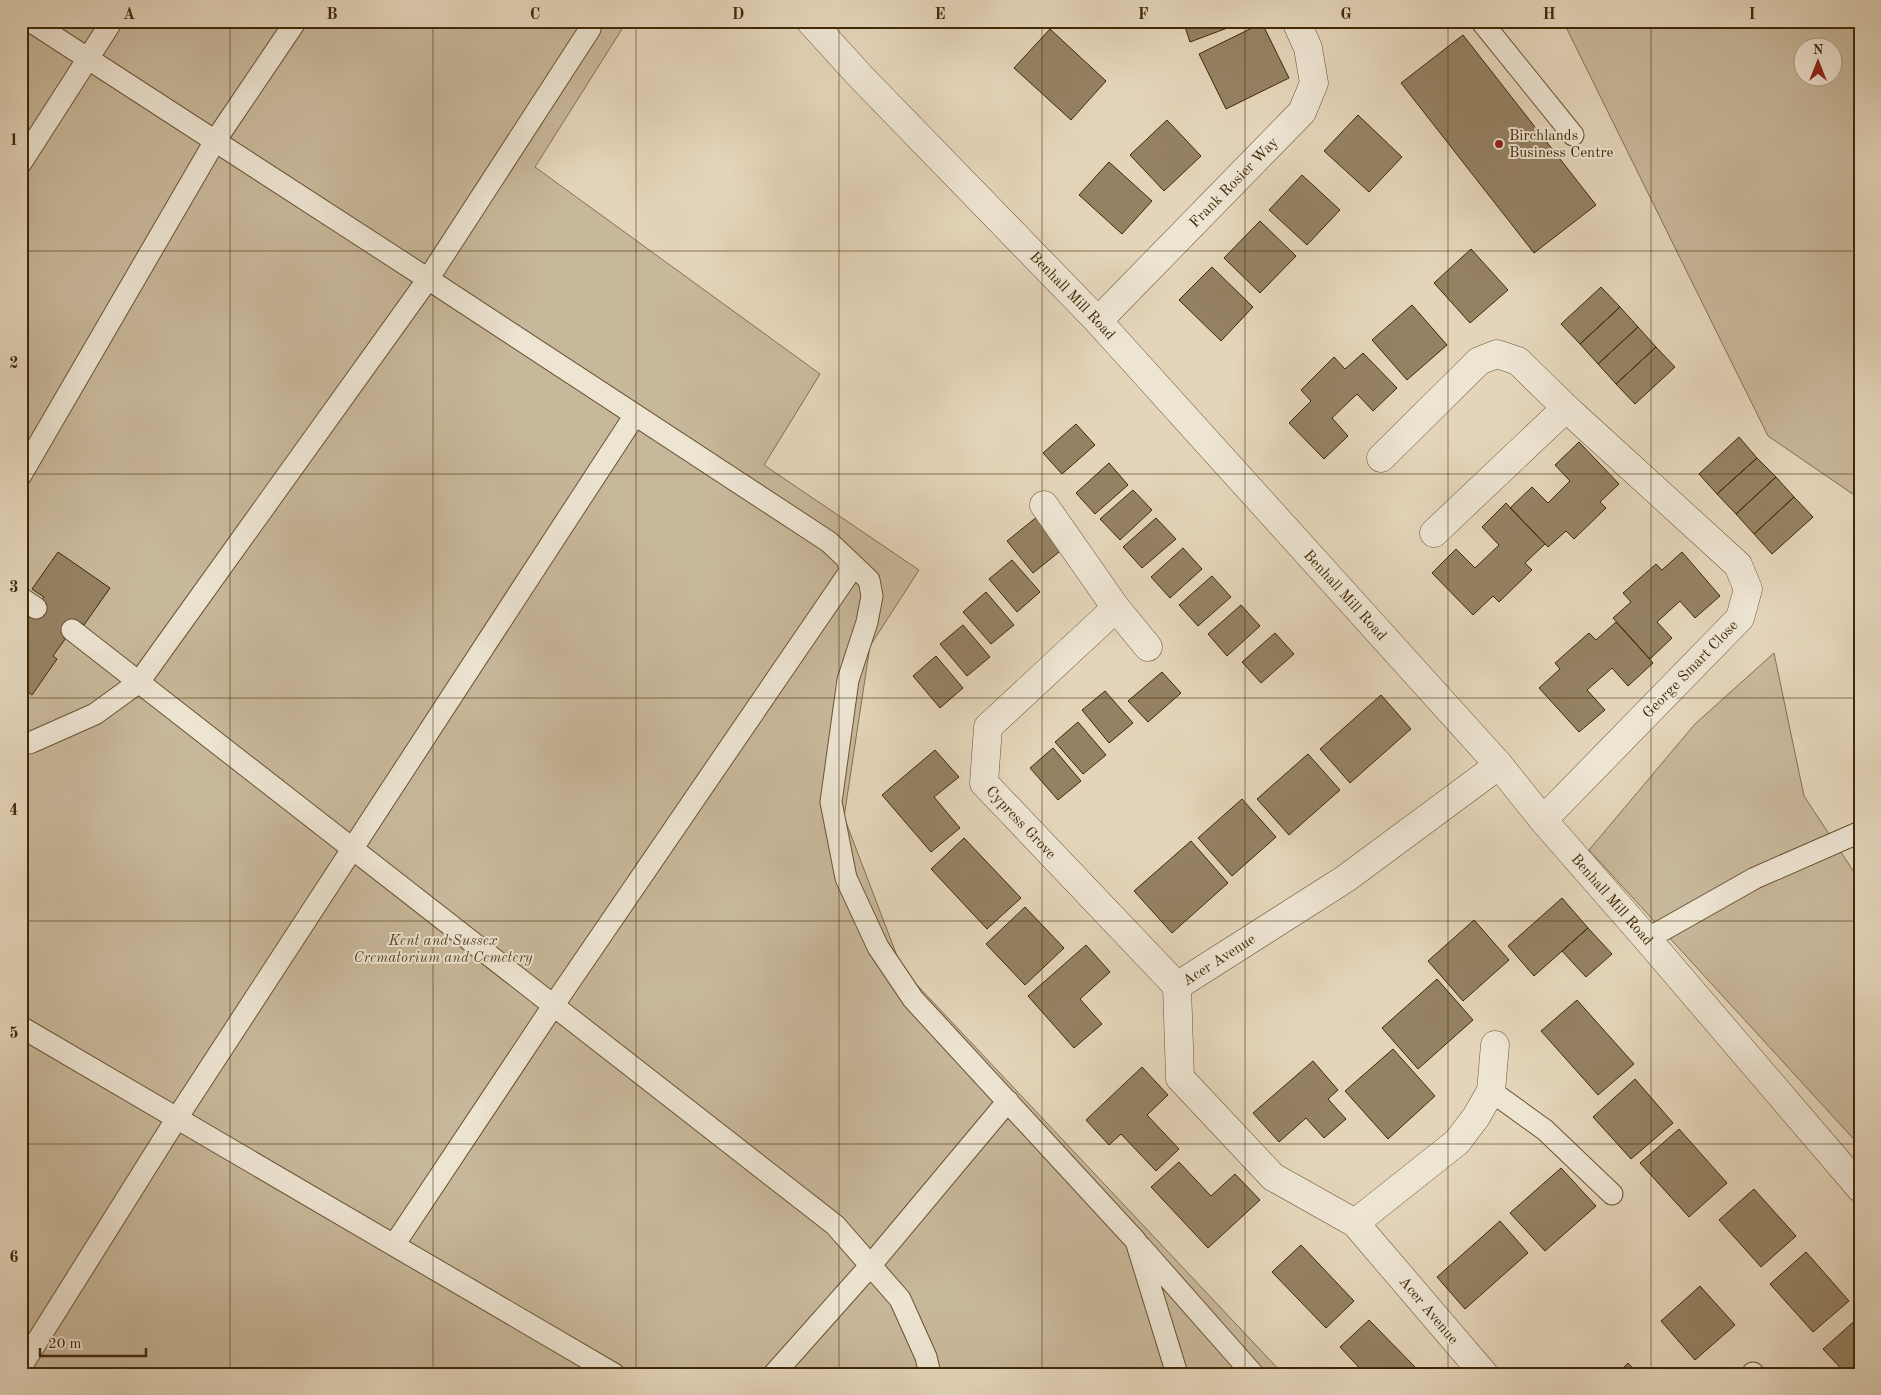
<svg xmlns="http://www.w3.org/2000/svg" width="1881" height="1395" viewBox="0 0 1881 1395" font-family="'Old Standard TT',serif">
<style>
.green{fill:#c8b89b;stroke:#847050;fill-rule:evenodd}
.building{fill:#958263;stroke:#402905}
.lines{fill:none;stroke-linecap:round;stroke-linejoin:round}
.service-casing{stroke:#695432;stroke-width:23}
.minor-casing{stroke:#695432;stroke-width:29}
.service{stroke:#ede4d2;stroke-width:21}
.minor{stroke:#ede4d2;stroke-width:28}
.grid{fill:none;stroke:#402905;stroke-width:1;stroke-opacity:0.55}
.poi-dot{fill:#8f2418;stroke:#ede4d2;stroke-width:2}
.labels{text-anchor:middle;stroke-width:4;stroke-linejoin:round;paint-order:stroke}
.poi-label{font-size:15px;fill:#402905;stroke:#ede4d2;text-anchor:start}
.street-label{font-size:15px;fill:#402905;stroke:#ede4d2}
.park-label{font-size:15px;font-style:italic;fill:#5b4623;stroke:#ede4d2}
.neatline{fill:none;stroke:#402905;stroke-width:2}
.grid-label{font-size:16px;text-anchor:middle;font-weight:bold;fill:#402905}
</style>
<rect width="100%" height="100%" fill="#e4d5ba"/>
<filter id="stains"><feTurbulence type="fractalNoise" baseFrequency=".004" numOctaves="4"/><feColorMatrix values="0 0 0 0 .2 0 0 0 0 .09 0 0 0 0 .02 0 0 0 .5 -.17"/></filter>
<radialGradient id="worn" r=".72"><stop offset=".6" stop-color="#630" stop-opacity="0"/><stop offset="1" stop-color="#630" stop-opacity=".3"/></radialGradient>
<!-- green -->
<path class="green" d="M 21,21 L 627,21 L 535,167 L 820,374 L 764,465 L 919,570 L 870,646 L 844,817 L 902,969 L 1283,1374 L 21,1374 Z
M 1563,21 L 1860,21 L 1860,499 L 1768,436 ZM 1804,48 L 1834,48 L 1834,78 L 1804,78 Z
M 1774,653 L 1804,796 L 1860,881 L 1860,1146 L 1589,850 L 1695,724 Z"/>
<!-- building -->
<path class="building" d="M 1183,21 L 1246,21 L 1190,42 Z
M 1262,23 L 1289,78 L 1226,109 L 1199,54 Z
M 1050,29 L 1106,81 L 1071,120 L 1014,68 Z
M 1463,35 L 1596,205 L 1534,253 L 1401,83 Z
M 1358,115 L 1402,157 L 1369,192 L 1324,151 Z
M 1167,120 L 1201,156 L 1164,191 L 1130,155 Z
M 1109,162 L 1152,201 L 1122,234 L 1079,195 Z
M 1302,175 L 1340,210 L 1307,245 L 1269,210 Z
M 1260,221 L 1296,256 L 1260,293 L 1224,258 Z
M 1471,249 L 1508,290 L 1470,323 L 1434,283 Z
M 1212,267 L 1253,307 L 1221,341 L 1179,300 Z
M 1601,287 L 1620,307 L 1580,344 L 1561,324 Z
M 1412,305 L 1447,345 L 1407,380 L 1372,340 Z
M 1620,307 L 1638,327 L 1598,364 L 1580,344 Z
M 1638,327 L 1656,347 L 1616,384 L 1598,364 Z
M 1656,347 L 1675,367 L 1635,404 L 1616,384 Z
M 1363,353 L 1397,388 L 1373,411 L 1357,394 L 1332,418 L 1348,436 L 1324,459 L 1289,423 L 1311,401 L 1301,390 L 1334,357 L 1345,369 Z
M 1076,424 L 1095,445 L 1062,474 L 1043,453 Z
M 1739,437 L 1757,458 L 1717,494 L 1699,474 Z
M 1579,442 L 1619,484 L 1600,502 L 1606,508 L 1574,539 L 1566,531 L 1548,547 L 1510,508 L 1532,487 L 1548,503 L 1570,481 L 1555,465 Z
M 1757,458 L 1776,477 L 1736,514 L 1717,494 Z
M 1109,463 L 1128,485 L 1095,514 L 1076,493 Z
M 1776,477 L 1794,497 L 1754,534 L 1736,514 Z
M 1133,490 L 1152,510 L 1120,540 L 1100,519 Z
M 1794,497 L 1813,517 L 1772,554 L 1754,534 Z
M 1506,503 L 1545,544 L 1525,563 L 1532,570 L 1499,602 L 1493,596 L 1473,615 L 1432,573 L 1456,549 L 1475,568 L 1499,545 L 1482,527 Z
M 1038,516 L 1064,548 L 1033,573 L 1007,541 Z
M 1156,518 L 1176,539 L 1142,568 L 1123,547 Z
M 1183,548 L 1202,569 L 1170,598 L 1151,577 Z
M 58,552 L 110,588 L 84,625 L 78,621 L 53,656 L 57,659 L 32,695 L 21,687 L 21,629 L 44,597 L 32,589 Z
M 1682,552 L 1720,596 L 1695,618 L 1680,601 L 1657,622 L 1672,638 L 1650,659 L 1613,618 L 1631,602 L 1623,593 L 1656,564 L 1662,570 Z
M 1012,560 L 1040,592 L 1017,612 L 989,579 Z
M 1212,576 L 1231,597 L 1198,626 L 1179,605 Z
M 986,592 L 1014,625 L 991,644 L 963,612 Z
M 1241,605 L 1260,626 L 1227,656 L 1208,634 Z
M 1616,622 L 1653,663 L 1628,686 L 1612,668 L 1587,690 L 1605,710 L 1579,732 L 1539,688 L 1560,669 L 1555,663 L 1589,633 L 1596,640 Z
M 963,625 L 990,657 L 967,676 L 940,644 Z
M 1275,633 L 1294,654 L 1261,683 L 1242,662 Z
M 936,656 L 963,688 L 940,708 L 913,676 Z
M 1162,672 L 1181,693 L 1148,722 L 1128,701 Z
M 1105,691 L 1133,723 L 1109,743 L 1082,710 Z
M 1381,695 L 1411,729 L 1350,783 L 1320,749 Z
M 1078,722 L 1106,755 L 1083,774 L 1055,742 Z
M 1053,748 L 1081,781 L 1058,800 L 1030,768 Z
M 935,750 L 959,777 L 934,797 L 960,828 L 931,852 L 882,795 Z
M 1308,754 L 1340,790 L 1289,835 L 1257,799 Z
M 1242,799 L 1276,837 L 1232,876 L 1198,838 Z
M 964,838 L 1021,898 L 987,929 L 931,869 Z
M 1191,841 L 1228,883 L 1172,933 L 1134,891 Z
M 1562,898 L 1588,928 L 1534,976 L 1508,946 Z
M 1025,907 L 1064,948 L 1025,985 L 986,944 Z
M 1474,920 L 1509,960 L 1463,1001 L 1428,961 Z
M 1588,928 L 1612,954 L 1586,977 L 1562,951 Z
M 1086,945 L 1110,972 L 1080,999 L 1102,1024 L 1074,1048 L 1028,996 Z
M 1437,979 L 1473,1020 L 1418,1069 L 1382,1028 Z
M 1577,1000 L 1634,1064 L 1598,1095 L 1541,1031 Z
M 1393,1049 L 1435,1096 L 1388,1139 L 1345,1091 Z
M 1313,1061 L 1338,1090 L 1328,1099 L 1346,1119 L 1324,1138 L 1306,1118 L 1279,1142 L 1253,1113 Z
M 1142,1067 L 1168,1095 L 1147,1115 L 1179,1149 L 1156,1171 L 1121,1134 L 1109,1145 L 1086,1120 Z
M 1635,1079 L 1673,1123 L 1631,1159 L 1593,1117 Z
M 1679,1129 L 1727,1183 L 1689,1217 L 1640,1163 Z
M 1179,1162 L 1211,1196 L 1235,1174 L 1260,1200 L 1208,1248 L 1151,1187 Z
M 1561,1168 L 1596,1206 L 1545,1251 L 1510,1213 Z
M 1754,1189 L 1796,1236 L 1761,1267 L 1719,1220 Z
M 1500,1221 L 1528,1253 L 1465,1309 L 1437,1277 Z
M 1301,1245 L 1354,1301 L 1326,1328 L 1272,1272 Z
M 1806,1252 L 1849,1301 L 1813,1332 L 1770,1284 Z
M 1700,1286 L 1735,1325 L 1695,1360 L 1661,1321 Z
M 1859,1317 L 1860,1374 L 1846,1374 L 1823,1349 Z
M 1369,1320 L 1417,1369 L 1413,1374 L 1365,1374 L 1340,1347 Z
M 1628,1363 L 1638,1374 L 1617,1374 Z"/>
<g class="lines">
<defs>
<path id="service" d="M 30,21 L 428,279 L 829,542 L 869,580 L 872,596 L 867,622 L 848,680 L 831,802 L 846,878 L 878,947 L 913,999 L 1136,1241 L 1177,1374
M 1481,21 L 1573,135
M 21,163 L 112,21
M 21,475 L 215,141 L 296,21
M 21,598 L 36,608
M 72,630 L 835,1225 L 900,1299 L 926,1357 L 930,1374
M 21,745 L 32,742 L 95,714 L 139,682 L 428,279 L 590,29 L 589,21
M 1647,939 L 1755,878 L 1860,832
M 21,1027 L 614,1374
M 1491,1091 L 1545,1130 L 1612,1194
M 394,1245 L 553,1006 L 851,570 L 847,560
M 1141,1247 L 1253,1374
M 21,1367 L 177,1118 L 635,415
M 774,1374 L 870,1266 L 1008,1101
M 1752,1374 L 1753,1373"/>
<g id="minor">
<path id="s1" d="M 810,21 L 861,77 L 1098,321 L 1499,765 L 1543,820 L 1647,939 L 1860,1188"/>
<path id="s2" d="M 1098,321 L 1302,112 L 1314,83 L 1308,48 L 1296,21"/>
<path d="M 1381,458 L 1479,361 L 1497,354 L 1518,361 L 1566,408 L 1738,565 L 1748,589 L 1740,618 L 1543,820"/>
<path d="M 1044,505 L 1116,608 L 1148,647"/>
<path d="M 1434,533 L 1566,408"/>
<path id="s3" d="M 1116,608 L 988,727 L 984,783 L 1177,986"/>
<path d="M 1355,1223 L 1457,1142 L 1476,1117 L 1491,1091 L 1495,1045"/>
<path id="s4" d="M 1484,1374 L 1355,1223 L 1273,1177 L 1180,1078 L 1177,986 L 1345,879 L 1499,765"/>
</g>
</defs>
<!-- service casing -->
<use href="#service" class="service-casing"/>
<!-- minor casing -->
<use href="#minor" class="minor-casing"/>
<!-- service -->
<use href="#service" class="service"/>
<!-- minor -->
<use href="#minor" class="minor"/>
</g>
<!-- grid -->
<path class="grid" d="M 230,21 L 230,1374M 433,21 L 433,1374M 636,21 L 636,1374M 839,21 L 839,1374M 1042,21 L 1042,1374M 1245,21 L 1245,1374M 1448,21 L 1448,1374M 1651,21 L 1651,1374M 21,251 L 1860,251M 21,474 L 1860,474M 21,698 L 1860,698M 21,921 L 1860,921M 21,1144 L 1860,1144"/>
<!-- markers -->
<circle class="poi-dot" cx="1499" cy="144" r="5"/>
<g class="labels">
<!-- poi labels -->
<g class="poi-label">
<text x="1509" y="140">Birchlands<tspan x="1509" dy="17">Business Centre</tspan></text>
</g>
<!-- street labels -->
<g class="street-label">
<text dy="5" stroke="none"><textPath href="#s2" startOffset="194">Frank Rosier Way</textPath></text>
<text dy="5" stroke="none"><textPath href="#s1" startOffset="380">Benhall Mill Road</textPath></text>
<text dy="5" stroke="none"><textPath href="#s1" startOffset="785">Benhall Mill Road</textPath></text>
<text transform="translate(1690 669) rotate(-46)" y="5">George Smart Close</text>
<text dy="5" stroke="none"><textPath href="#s3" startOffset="285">Cypress Grove</textPath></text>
<text dy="5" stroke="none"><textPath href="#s1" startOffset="1190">Benhall Mill Road</textPath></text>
<text dy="5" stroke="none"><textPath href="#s4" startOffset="570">Acer Avenue</textPath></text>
<text transform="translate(1429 1310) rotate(50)" y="5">Acer Avenue</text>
</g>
<!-- park labels -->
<g class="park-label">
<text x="443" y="945">Kent and Sussex<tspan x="443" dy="17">Crematorium and Cemetery</tspan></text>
</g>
</g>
<!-- margin -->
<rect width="1881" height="1395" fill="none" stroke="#e4d5ba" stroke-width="55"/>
<!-- north arrow -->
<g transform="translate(1818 62)"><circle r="24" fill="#ede4d2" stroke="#a89980"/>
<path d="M0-4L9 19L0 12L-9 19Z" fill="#8f2418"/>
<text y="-8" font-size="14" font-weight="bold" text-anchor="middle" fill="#402905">N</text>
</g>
<!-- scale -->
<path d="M40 1348v8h106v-8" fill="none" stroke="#402905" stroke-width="2.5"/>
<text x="48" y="1348" font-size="15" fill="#402905" stroke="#ede4d2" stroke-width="4" paint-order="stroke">20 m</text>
<rect x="28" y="28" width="1826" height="1340" class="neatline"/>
<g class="grid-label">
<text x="129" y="19">A</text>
<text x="332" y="19">B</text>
<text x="535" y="19">C</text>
<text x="738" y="19">D</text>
<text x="940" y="19">E</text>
<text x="1143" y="19">F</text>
<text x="1346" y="19">G</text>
<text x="1549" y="19">H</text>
<text x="1752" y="19">I</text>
<text x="14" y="145">1</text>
<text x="14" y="368">2</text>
<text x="14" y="592">3</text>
<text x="14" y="815">4</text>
<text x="14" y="1038">5</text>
<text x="14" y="1262">6</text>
</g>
<rect width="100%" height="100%" filter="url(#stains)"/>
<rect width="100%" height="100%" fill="url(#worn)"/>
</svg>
